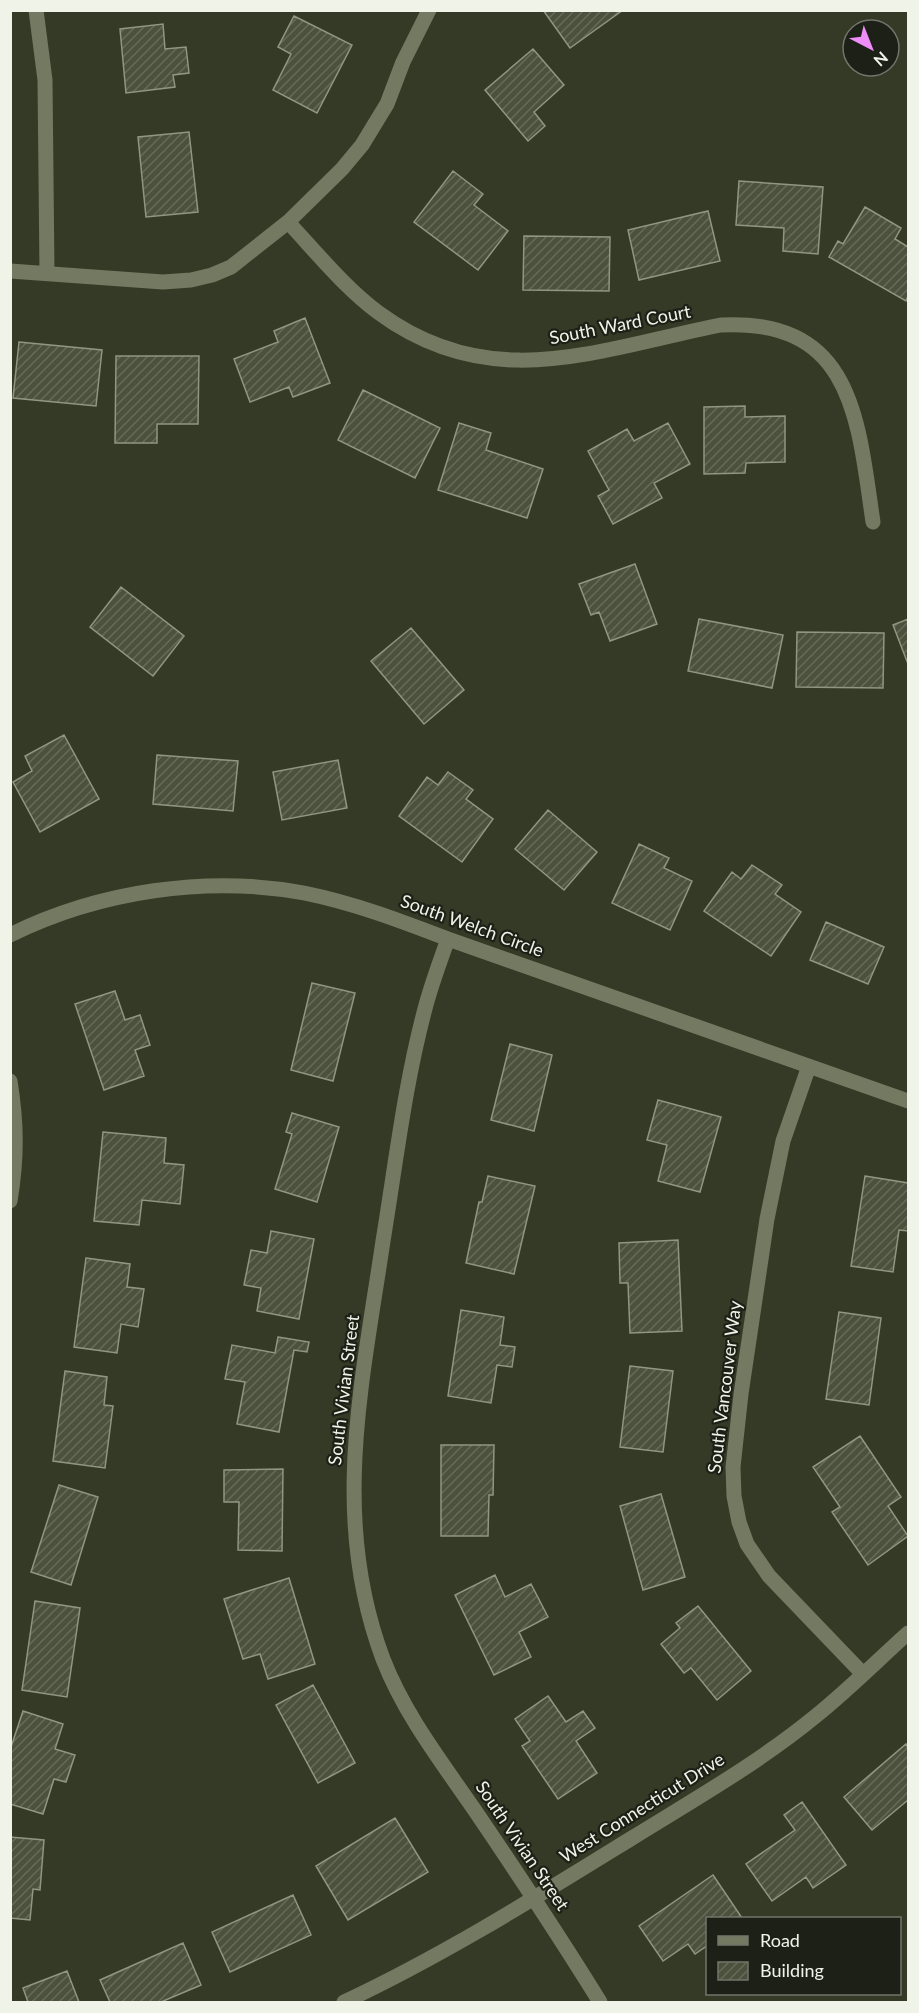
<svg xmlns="http://www.w3.org/2000/svg" width="919" height="2013" viewBox="0 0 919 2013" font-family="Lato,sans-serif">
<style>
.building{fill:url(#building-hatch);stroke:#909680;stroke-width:1.5}
.lines{fill:none;stroke-linecap:round;stroke-linejoin:round}
.minor{stroke:#737a61;stroke-width:15}
.labels{text-anchor:middle;stroke-width:4.5;stroke-linejoin:round;paint-order:stroke}
.street-label{font-size:18px;fill:#f0f4e8;stroke:#1d2017}
</style>
<defs>
<pattern id="building-hatch" width="6" height="6" patternUnits="userSpaceOnUse" patternTransform="scale(1.5)"><rect width="6" height="6" fill="#4b513d"/><path d="M-1 1l2-2M0 6l6-6M5 7l2-2" fill="none" stroke="#656b59"/></pattern>
</defs>
<rect width="100%" height="100%" fill="#343a26"/>
<!-- building -->
<path class="building" d="M 543,10 L 623,10 L 570,48 Z
M 294,16 L 352,45 L 317,113 L 273,90 L 291,54 L 278,47 Z
M 163,24 L 165,49 L 186,47 L 189,73 L 173,75 L 175,87 L 126,93 L 120,29 Z
M 533,49 L 564,85 L 534,112 L 545,126 L 528,141 L 485,90 Z
M 189,132 L 198,212 L 146,217 L 138,137 Z
M 453,171 L 483,194 L 474,205 L 508,231 L 478,270 L 414,222 Z
M 739,181 L 823,187 L 818,254 L 783,251 L 784,228 L 736,225 Z
M 865,207 L 901,228 L 895,239 L 908,247 L 908,296 L 906,301 L 829,257 L 838,241 L 843,244 Z
M 708,211 L 720,261 L 639,280 L 628,230 Z
M 524,236 L 610,237 L 609,291 L 523,290 Z
M 305,318 L 330,383 L 293,397 L 289,387 L 250,402 L 234,359 L 278,342 L 274,331 Z
M 19,342 L 102,350 L 96,406 L 13,398 Z
M 116,356 L 199,356 L 198,424 L 157,424 L 157,443 L 115,443 Z
M 363,390 L 440,428 L 415,478 L 338,440 Z
M 745,406 L 745,417 L 785,416 L 785,462 L 746,463 L 745,473 L 704,474 L 704,407 Z
M 459,423 L 491,433 L 486,450 L 543,469 L 527,518 L 438,490 Z
M 668,423 L 690,464 L 654,483 L 662,498 L 613,524 L 598,496 L 609,490 L 588,451 L 627,429 L 634,441 Z
M 635,564 L 657,624 L 610,641 L 599,612 L 591,615 L 579,584 Z
M 121,587 L 184,636 L 153,676 L 90,627 Z
M 699,619 L 783,635 L 772,688 L 688,671 Z
M 908,619 L 908,664 L 893,625 Z
M 411,628 L 464,690 L 424,724 L 371,661 Z
M 797,632 L 884,633 L 883,688 L 796,687 Z
M 64,735 L 99,799 L 40,832 L 13,782 L 32,771 L 25,756 Z
M 157,755 L 238,761 L 233,811 L 153,804 Z
M 338,760 L 347,808 L 282,820 L 273,772 Z
M 448,772 L 473,790 L 466,799 L 493,819 L 462,862 L 399,816 L 427,777 L 438,785 Z
M 548,810 L 597,852 L 564,890 L 515,849 Z
M 639,844 L 669,858 L 664,868 L 692,881 L 670,930 L 612,903 Z
M 752,865 L 782,885 L 775,894 L 801,912 L 771,956 L 704,911 L 732,872 L 741,879 Z
M 826,922 L 884,947 L 868,984 L 810,960 Z
M 312,983 L 355,993 L 333,1081 L 291,1070 Z
M 115,991 L 125,1020 L 140,1015 L 150,1045 L 135,1050 L 144,1076 L 104,1090 L 75,1004 Z
M 510,1044 L 552,1055 L 534,1131 L 491,1120 Z
M 658,1100 L 721,1117 L 700,1192 L 658,1181 L 667,1145 L 647,1140 Z
M 292,1113 L 339,1127 L 317,1202 L 275,1189 L 292,1134 L 286,1132 Z
M 103,1132 L 166,1138 L 164,1163 L 184,1165 L 180,1204 L 142,1200 L 139,1225 L 94,1221 Z
M 488,1176 L 535,1186 L 514,1274 L 466,1263 L 479,1202 L 482,1202 Z
M 865,1176 L 908,1183 L 908,1231 L 899,1230 L 893,1272 L 851,1266 Z
M 271,1231 L 314,1239 L 299,1319 L 257,1311 L 261,1288 L 244,1285 L 251,1250 L 267,1253 Z
M 678,1240 L 682,1331 L 630,1333 L 628,1283 L 620,1283 L 619,1243 Z
M 86,1258 L 130,1264 L 127,1287 L 144,1289 L 138,1327 L 121,1324 L 117,1353 L 74,1347 Z
M 461,1310 L 504,1317 L 500,1345 L 515,1347 L 512,1367 L 497,1365 L 491,1403 L 448,1396 Z
M 839,1312 L 881,1318 L 869,1405 L 826,1399 Z
M 278,1337 L 309,1342 L 307,1352 L 294,1350 L 279,1432 L 237,1424 L 245,1382 L 225,1379 L 232,1345 L 275,1353 Z
M 630,1366 L 673,1371 L 663,1452 L 620,1447 Z
M 65,1371 L 107,1377 L 104,1405 L 113,1406 L 105,1468 L 53,1461 Z
M 860,1436 L 901,1497 L 888,1506 L 908,1536 L 868,1565 L 832,1512 L 840,1507 L 813,1467 Z
M 441,1445 L 494,1445 L 493,1495 L 489,1495 L 488,1536 L 441,1536 Z
M 283,1469 L 282,1551 L 238,1550 L 239,1502 L 224,1502 L 224,1470 Z
M 59,1485 L 98,1497 L 71,1585 L 31,1572 Z
M 661,1494 L 685,1577 L 643,1590 L 620,1506 Z
M 495,1575 L 505,1597 L 531,1584 L 548,1617 L 519,1632 L 531,1657 L 494,1675 L 455,1595 Z
M 289,1578 L 315,1664 L 268,1679 L 260,1654 L 243,1659 L 224,1599 Z
M 35,1601 L 80,1608 L 67,1697 L 22,1690 Z
M 698,1606 L 751,1671 L 717,1700 L 691,1668 L 684,1673 L 661,1644 L 680,1628 L 676,1623 Z
M 313,1685 L 355,1763 L 318,1783 L 276,1705 Z
M 548,1696 L 566,1722 L 583,1711 L 595,1728 L 576,1741 L 597,1773 L 558,1799 L 522,1746 L 530,1741 L 515,1719 Z
M 23,1711 L 63,1724 L 55,1749 L 75,1755 L 66,1782 L 54,1779 L 43,1814 L 10,1804 L 10,1750 Z
M 906,1744 L 908,1748 L 908,1800 L 872,1830 L 844,1797 Z
M 802,1802 L 846,1865 L 813,1888 L 806,1877 L 772,1901 L 746,1864 L 795,1830 L 784,1815 Z
M 395,1818 L 428,1872 L 348,1920 L 316,1866 Z
M 10,1837 L 44,1840 L 40,1890 L 33,1889 L 30,1920 L 10,1918 Z
M 713,1875 L 742,1918 L 708,1918 L 708,1945 L 695,1954 L 688,1944 L 663,1961 L 639,1926 Z
M 293,1895 L 311,1935 L 230,1972 L 212,1932 Z
M 183,1943 L 201,1985 L 161,2002 L 110,2002 L 100,1980 Z
M 67,1971 L 79,2002 L 28,2002 L 23,1988 Z"/>
<g class="lines">
<!-- minor -->
<path class="minor" d="M 36,10 L 45,80 L 47,273
M 288,222 C 316,252 346,289 379,313 C 492,396 599,349 721,325 C 854,318 858,421 873,522
M 10,271 L 163,282 L 191,280 L 212,275 L 231,267 L 288,222 L 342,169 L 362,145 L 387,104 L 403,62 L 429,10
M 10,935 C 99,891 207,875 304,893 C 354,903 401,921 448,939 L 908,1101
M 448,939 C 440,961 432,983 426,1005 C 405,1082 396,1162 383,1241 C 362,1384 330,1518 383,1659 C 405,1716 444,1765 478,1815 C 520,1877 561,1939 600,2002
M 809,1066 L 783,1141 L 767,1219 L 741,1394 L 733,1467 L 734,1496 L 739,1522 L 747,1544 L 769,1576 L 863,1674
M 10,1081 C 17,1124 17,1159 10,1201
M 344,2002 C 444,1955 538,1896 632,1838 C 695,1799 760,1762 817,1715 C 849,1689 878,1660 908,1633"/>
</g>
<g class="labels">
<!-- street labels -->
<g class="street-label">
<text transform="translate(620 325) rotate(-11)" y="6">South Ward Court</text>
<text transform="translate(472 926) rotate(20)" y="6">South Welch Circle</text>
<text transform="translate(725 1387) rotate(-83)" y="6">South Vancouver Way</text>
<text transform="translate(344 1390) rotate(-83)" y="6">South Vivian Street</text>
<text transform="translate(642 1808) rotate(-32)" y="6">West Connecticut Drive</text>
<text transform="translate(522 1846) rotate(56)" y="6">South Vivian Street</text>
</g>
</g>
<!-- border -->
<rect width="919" height="2013" fill="none" stroke="#f0f4e8" stroke-width="24"/>
<!-- legend -->
<rect x="706" y="1917" width="195" height="78" fill="#1d2017" stroke="#71756b" stroke-width="1.5"/>
<rect x="718" y="1936" width="30" height="9" fill="#737a61" stroke="#71756b" stroke-width="1.5"/>
<text x="760" y="1947" font-size="18" fill="#f0f4e8">Road</text>
<rect x="718" y="1962" width="30" height="18" fill="url(#building-hatch)" stroke="#71756b" stroke-width="1.5"/>
<text x="760" y="1977" font-size="18" fill="#f0f4e8">Building</text>
<!-- north arrow -->
<g transform="translate(871 48) rotate(138)"><circle r="28" fill="#1d2017" stroke="#71756b" stroke-width="1.5"/>
<path d="M0-4.5L10 22L0 15L-10 22Z" fill="#ee8cf8"/>
<text y="-9" font-size="16" font-weight="bold" text-anchor="middle" fill="#f0f4e8">N</text>
</g>
</svg>
